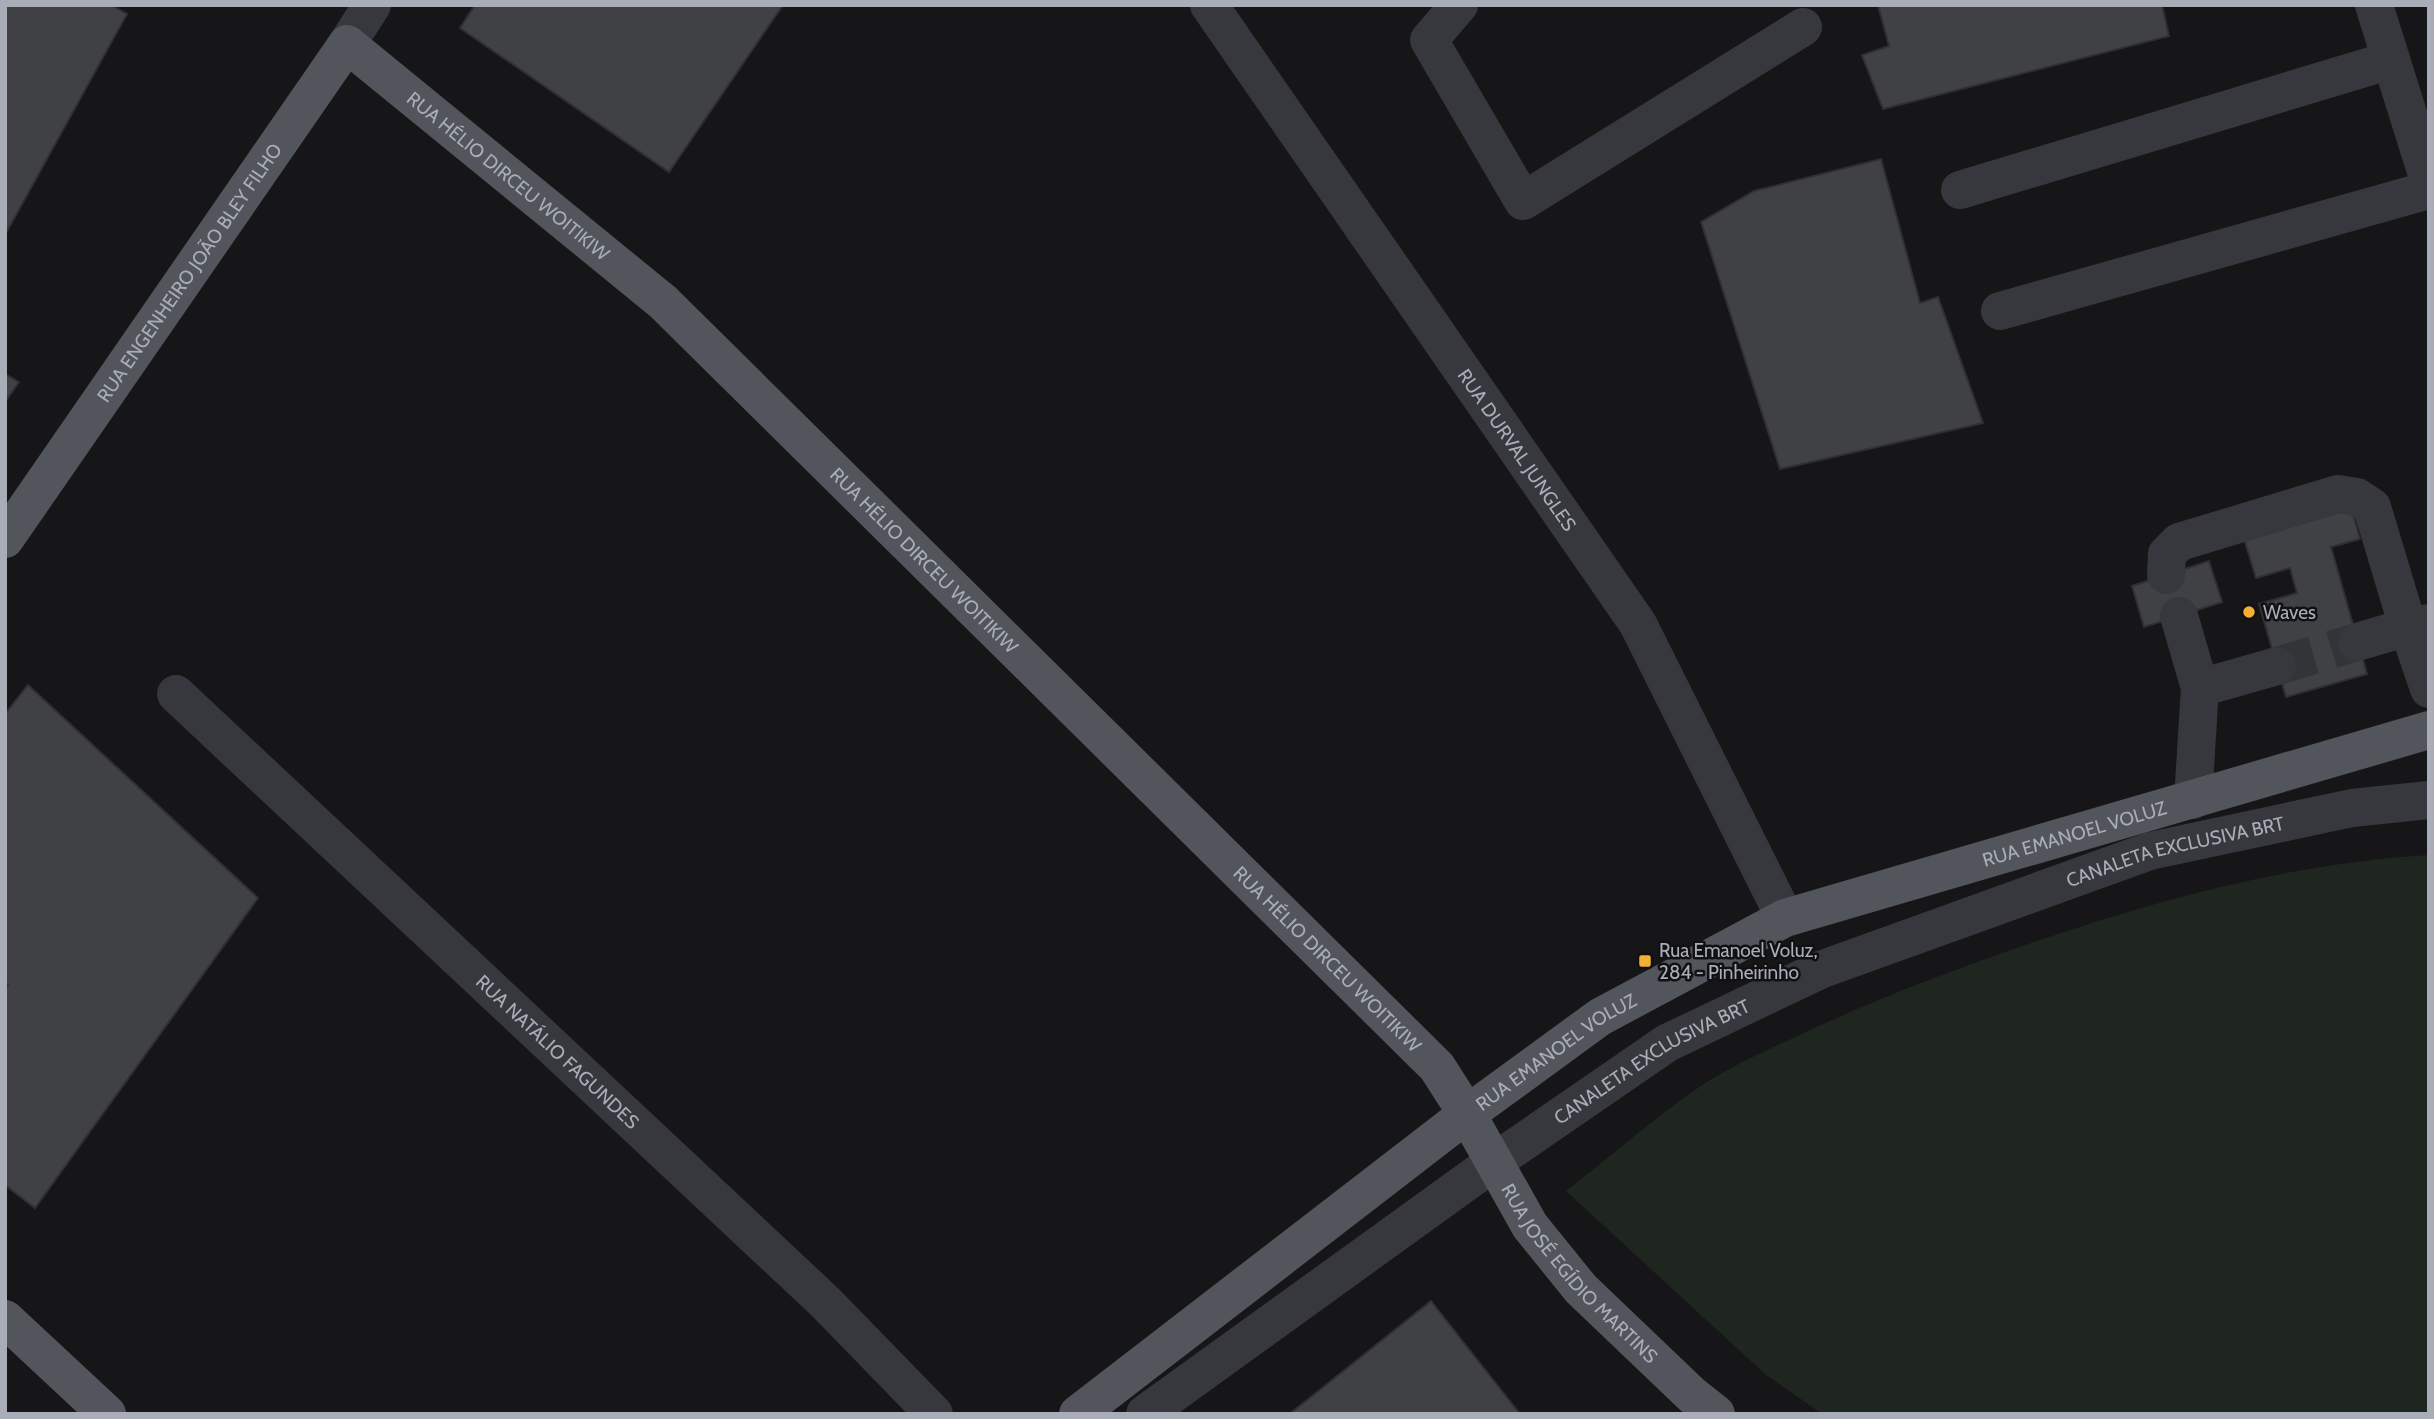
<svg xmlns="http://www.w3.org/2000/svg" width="2434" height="1419" viewBox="0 0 2434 1419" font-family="Cabin,sans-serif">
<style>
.green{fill:#1e261f}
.building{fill:#404145;stroke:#303034;stroke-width:2}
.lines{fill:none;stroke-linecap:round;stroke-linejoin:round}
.minor-tunnel{stroke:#333438;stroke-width:38;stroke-dasharray:38 19;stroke-linecap:butt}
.minor{stroke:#37383d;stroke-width:38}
.major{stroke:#53555c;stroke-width:38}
.poi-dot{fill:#f2b134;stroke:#111113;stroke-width:2.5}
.labels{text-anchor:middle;stroke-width:5;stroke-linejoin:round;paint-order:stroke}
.street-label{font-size:19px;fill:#a8adb8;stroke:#111113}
.poi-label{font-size:19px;fill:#a8adb8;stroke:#111113;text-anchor:start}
</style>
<rect width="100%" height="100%" fill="#161618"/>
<!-- green -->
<path class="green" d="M 2429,855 L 2429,1414 L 1822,1414 L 1765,1374 L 1566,1191 C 1609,1158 1650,1121 1695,1090 C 1725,1069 1759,1054 1793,1038 C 1836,1018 1879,999 1924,982 C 2088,920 2253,866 2429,855 Z"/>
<!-- building -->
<path class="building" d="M 5,5 L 111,5 L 127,14 L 5,235 Z
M 475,5 L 783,5 L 669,172 L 460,28 Z
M 1878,5 L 2162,5 L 2169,36 L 1883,109 L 1862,55 L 1889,46 Z
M 1881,159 L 1920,303 L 1938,297 L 1983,423 L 1780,469 L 1701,222 L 1754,191 Z
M 5,374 L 19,382 L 5,402 Z
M 2349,500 L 2360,539 L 2331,547 L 2367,674 L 2286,697 L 2259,604 L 2297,593 L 2290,568 L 2256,578 L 2242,532 Z
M 2209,561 L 2222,602 L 2144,627 L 2132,586 Z
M 28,685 L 258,898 L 35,1208 L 5,1185 L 5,989 L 8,985 L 5,983 L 5,714 Z
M 1431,1301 L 1520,1414 L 1294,1414 L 1292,1412 Z"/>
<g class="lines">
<!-- minor-tunnel -->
<path class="minor-tunnel" d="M 2277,666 L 2357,642"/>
<!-- minor -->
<g class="minor">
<path id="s1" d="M 1209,5 L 1638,624 L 1785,918"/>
<path d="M 1459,5 L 1429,40 L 1523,201 L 1803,27"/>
<path d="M 2374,5 L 2429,181"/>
<path d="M 347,44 L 372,5"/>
<path d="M 1960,190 L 2391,60"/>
<path d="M 2000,311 L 2429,190"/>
<path d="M 2166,575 L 2167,554 L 2179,542 L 2338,494 L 2357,497 L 2372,507 L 2408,627 L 2429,623"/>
<path d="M 2179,616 L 2200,688"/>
<path d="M 2357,642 L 2408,627 L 2429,689"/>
<path id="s2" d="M 176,694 L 825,1302 L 934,1414"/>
<path d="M 2193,800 L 2200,688 L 2277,666"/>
<path id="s3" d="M 1145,1414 L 1494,1162 L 1667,1043 L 1820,970 L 2150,851 L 2352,808 L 2429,800"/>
</g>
<!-- major -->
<g class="major">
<path id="s4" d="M 5,539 L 347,44 L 663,302 L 1437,1067 L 1467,1114 L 1530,1226 L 1581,1289 L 1692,1395 L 1716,1414"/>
<path d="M 5,1319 L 107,1414"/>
<path id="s5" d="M 1078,1414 L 1467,1114 L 1600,1017 L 1785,918 L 2429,730"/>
</g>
</g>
<!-- markers -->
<g class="poi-dot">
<circle cx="2249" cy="612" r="7"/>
<rect x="1638" y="954" width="14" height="14" rx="3.5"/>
</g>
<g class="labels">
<!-- street labels -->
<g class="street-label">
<text dy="7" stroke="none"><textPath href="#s4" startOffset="810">RUA HÉLIO DIRCEU WOITIKIW</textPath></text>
<text dy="7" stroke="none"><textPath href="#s4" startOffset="324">RUA ENGENHEIRO JOÃO BLEY FILHO</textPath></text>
<text dy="7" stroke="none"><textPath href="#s1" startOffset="541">RUA DURVAL JUNGLES</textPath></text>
<text dy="7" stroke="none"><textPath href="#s4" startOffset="1377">RUA HÉLIO DIRCEU WOITIKIW</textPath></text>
<text dy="7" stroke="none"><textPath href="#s5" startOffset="1167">RUA EMANOEL VOLUZ</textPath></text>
<text dy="7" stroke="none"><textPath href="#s3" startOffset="1185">CANALETA EXCLUSIVA BRT</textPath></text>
<text dy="7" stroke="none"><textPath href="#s4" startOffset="1944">RUA HÉLIO DIRCEU WOITIKIW</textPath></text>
<text dy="7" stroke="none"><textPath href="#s2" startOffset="523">RUA NATÁLIO FAGUNDES</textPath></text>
<text dy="7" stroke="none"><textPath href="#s5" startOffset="600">RUA EMANOEL VOLUZ</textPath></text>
<text dy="7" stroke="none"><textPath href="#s3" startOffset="618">CANALETA EXCLUSIVA BRT</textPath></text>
<text dy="7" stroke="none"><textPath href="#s4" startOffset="2350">RUA JOSÉ EGÍDIO MARTINS</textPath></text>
</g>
<!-- poi labels -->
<g class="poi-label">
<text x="2263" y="619">Waves</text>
<text x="1659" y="957">Rua Emanoel Voluz,<tspan x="1659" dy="22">284 - Pinheirinho</tspan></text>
</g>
</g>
<!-- border -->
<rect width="2434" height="1419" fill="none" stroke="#a8adb8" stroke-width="14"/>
</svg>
